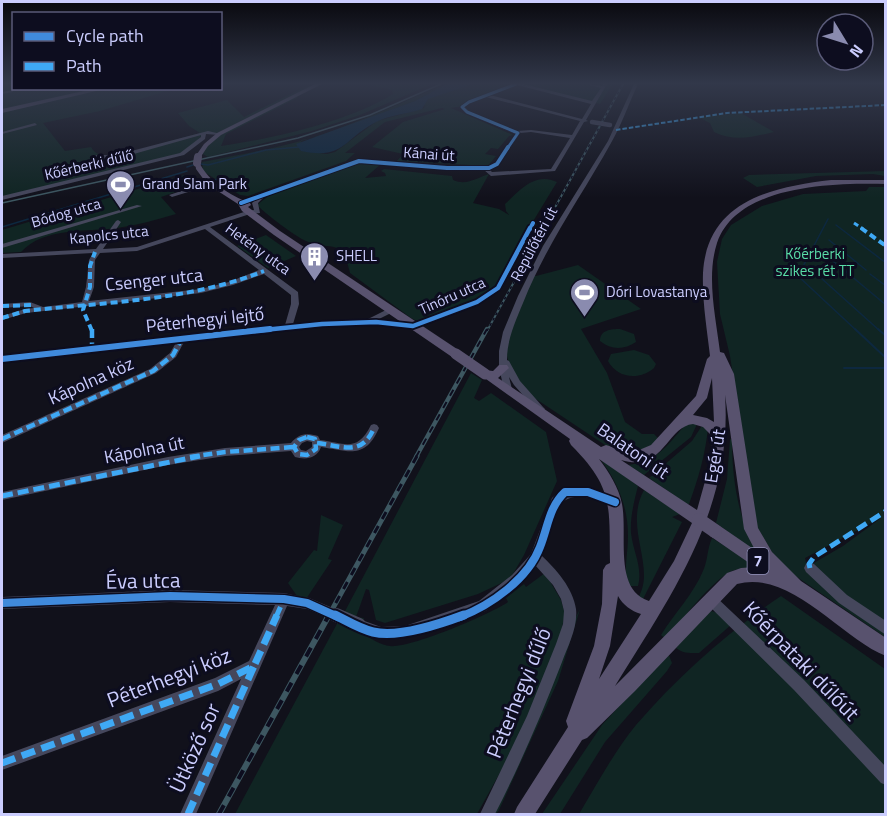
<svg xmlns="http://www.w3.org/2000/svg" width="887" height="816" viewBox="0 0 887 816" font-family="'Titillium Web',sans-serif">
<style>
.green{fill:#102523;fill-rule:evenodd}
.water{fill:#0d283f}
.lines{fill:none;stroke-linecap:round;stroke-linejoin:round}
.stream-far1{stroke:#0d283f;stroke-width:1.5}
.stream{stroke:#0d283f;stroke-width:2}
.minor{fill:#45475c;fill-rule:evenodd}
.major{fill:#58526e;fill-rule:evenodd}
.tram{stroke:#3d5761;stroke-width:1.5}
.rail-far3-casing{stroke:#3d5761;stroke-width:2}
.rail-far2-casing{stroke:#3d5761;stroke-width:4.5}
.rail-far1-casing{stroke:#3d5761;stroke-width:5}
.rail-casing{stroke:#3d5761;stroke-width:6}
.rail-far3{stroke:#0d0d1f;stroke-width:1.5;stroke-dasharray:3;stroke-linecap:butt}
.rail-far2{stroke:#0d0d1f;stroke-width:2;stroke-dasharray:7;stroke-linecap:butt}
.rail-far1{stroke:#0d0d1f;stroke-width:3;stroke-dasharray:8;stroke-linecap:butt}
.rail{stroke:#0d0d1f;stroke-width:4;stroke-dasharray:10;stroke-linecap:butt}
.minor-bridge-far2{stroke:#45475c;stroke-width:4.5}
.minor-bridge-far1{stroke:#45475c;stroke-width:11}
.minor-bridge{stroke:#45475c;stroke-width:14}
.major-bridge-far2{stroke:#58526e;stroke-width:8}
.major-bridge-far1{stroke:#58526e;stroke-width:11}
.major-bridge{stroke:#58526e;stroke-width:14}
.quiet-far5{stroke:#3fa9f5;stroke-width:2;stroke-dasharray:4.5 2;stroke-linecap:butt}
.quiet-far4{stroke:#3fa9f5;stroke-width:3;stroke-dasharray:5 3;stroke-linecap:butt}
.quiet-far3{stroke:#3fa9f5;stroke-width:4;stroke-dasharray:7 4;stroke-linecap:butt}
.quiet-far2{stroke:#3fa9f5;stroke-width:4.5;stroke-dasharray:9 4.5;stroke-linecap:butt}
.quiet-far1{stroke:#3fa9f5;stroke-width:5;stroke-dasharray:11 5;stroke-linecap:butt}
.quiet{stroke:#3fa9f5;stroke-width:7;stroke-dasharray:14 7;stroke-linecap:butt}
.cycleway-far5-casing{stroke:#0d0d1f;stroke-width:4.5}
.cycleway-far4-casing{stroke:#0d0d1f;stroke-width:6}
.cycleway-far3-casing{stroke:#0d0d1f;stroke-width:8}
.cycleway-far2-casing{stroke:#0d0d1f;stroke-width:10}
.cycleway-far1-casing{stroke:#0d0d1f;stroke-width:11}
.cycleway-casing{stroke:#0d0d1f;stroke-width:13}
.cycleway-far5{stroke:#408adc;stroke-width:3}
.cycleway-far4{stroke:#408adc;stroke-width:4}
.cycleway-far3{stroke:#408adc;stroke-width:4.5}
.cycleway-far2{stroke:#408adc;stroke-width:6}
.cycleway-far1{stroke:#408adc;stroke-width:8}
.cycleway{stroke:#408adc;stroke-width:9}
.labels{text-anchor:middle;stroke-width:6;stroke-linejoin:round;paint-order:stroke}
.far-street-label{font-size:15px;fill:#cbcdfe;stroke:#0d0d1f}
.far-poi-label{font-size:15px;fill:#cbcdfe;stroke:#0d0d1f;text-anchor:start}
.far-park-label{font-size:15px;fill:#59dca7;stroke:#0d0d1f}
.shield{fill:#0d0d1f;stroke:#9293bb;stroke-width:1.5}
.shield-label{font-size:16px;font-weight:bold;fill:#cbcdfe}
.street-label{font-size:18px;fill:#cbcdfe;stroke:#0d0d1f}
.near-street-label{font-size:21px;fill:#cbcdfe;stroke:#0d0d1f}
</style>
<rect width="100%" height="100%" fill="#11111b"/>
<!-- green -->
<path class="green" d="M 2,84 L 13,84 L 14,88 L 174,89 L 100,111 L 43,123 L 65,151 L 91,147 C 96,156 104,156 113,157 L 200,133 L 189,126 L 178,113 L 227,100 L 244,117 L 305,87 L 316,85 L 298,94 L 297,98 L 226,134 L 221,146 C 271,139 351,121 393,94 L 392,90 L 367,84 L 432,84 L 360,115 L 312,131 L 208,157 L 201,153 L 219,134 L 204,133 L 186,153 L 2,199 Z
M 446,84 L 451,85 L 444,86 L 415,101 L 321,136 L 301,140 L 303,151 L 327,154 L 335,152 L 377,121 L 424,108 L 425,102 L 429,98 L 473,84 L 516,84 L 463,106 L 451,108 L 513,135 L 509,136 L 498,149 L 491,148 L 485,154 L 496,156 L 488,166 L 397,161 L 403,154 L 372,147 L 403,122 L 445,109 L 442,108 L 385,122 L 345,153 L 355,153 L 346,161 L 248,196 L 240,195 L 203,171 L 202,162 C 246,153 293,146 335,130 C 373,116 409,99 446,84 Z
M 518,84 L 613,84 L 600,104 Z
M 741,113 L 774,132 C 753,137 735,142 714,132 L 710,123 L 698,117 Z
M 359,162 L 381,164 L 365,178 L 386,176 L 385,173 L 381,171 L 384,169 L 452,176 L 453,180 C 467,186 476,178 489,174 L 473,203 L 499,209 L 509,215 L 506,211 L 505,204 C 521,189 535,172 557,182 L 507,264 L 502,283 L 478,300 L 419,322 L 411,318 L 350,273 C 341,234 330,253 306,241 C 293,235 267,215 257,205 L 267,197 Z
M 886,171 L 885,176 L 873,174 L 816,176 L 757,187 L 743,178 L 749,175 Z
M 184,175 L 193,186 L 161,197 L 176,214 C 156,220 137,225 117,228 C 86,232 44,227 21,252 L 2,253 L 2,230 Z
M 869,187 L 885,187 L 885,637 L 794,575 L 773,554 L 756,525 L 730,356 L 720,314 L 717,262 L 722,239 L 731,225 L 762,206 L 803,194 L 866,191 ZM 881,518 L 843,546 L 807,567 L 805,558 Z
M 266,235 L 296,256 L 268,268 L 237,246 Z
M 578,265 L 641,309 L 581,329 L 607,373 L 625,422 L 642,434 L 654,434 L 659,439 L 653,445 L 630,455 L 611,449 L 527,393 L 509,364 L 504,344 L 531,275 L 536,276 Z
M 620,329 L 634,334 L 636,342 C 624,350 611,350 600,341 C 600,330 611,329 620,329 Z
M 634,350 L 649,355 L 656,364 L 654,368 C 639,381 617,378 608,361 L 611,354 Z
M 471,373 L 482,380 L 474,398 L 479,401 L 491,393 L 546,432 L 557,481 L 524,555 L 510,579 L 478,594 L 385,623 L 376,620 L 369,590 L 366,589 L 356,617 L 364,618 L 361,623 L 343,615 Z
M 698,422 L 691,437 L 644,475 L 628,465 C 659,461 667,445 687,423 Z
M 703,424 L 708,427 C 706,452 698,480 689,504 L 687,504 L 649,478 L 692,441 Z
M 730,439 L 732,440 C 732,479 738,518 757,553 L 716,523 L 727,479 Z
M 598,456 L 638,486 C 634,502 630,517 631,533 C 633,552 643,567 638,586 L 627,586 C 624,564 628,555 628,535 C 628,505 616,479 598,456 Z
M 644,490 L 680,514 L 672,517 L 682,522 L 642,601 L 638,598 C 657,567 623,528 644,490 Z
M 321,515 L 343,525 L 328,559 L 332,560 L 306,599 L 297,596 L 288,583 L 314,550 L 317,551 Z
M 712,538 L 761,569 C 751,569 741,567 732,571 C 712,580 681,621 666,639 L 661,635 C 674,614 694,593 703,571 C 708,560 707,549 712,538 Z
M 545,573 L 561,600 L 565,614 L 559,641 L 521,735 L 477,814 L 235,814 L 339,620 L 365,632 L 364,635 C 372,639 381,645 390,646 C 409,649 491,614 508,602 L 506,598 L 524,584 L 526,587 Z
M 781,596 L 885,669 L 885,814 L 579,814 C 597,784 614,752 636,725 C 678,676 728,632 781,596 Z
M 580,609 L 558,681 L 499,810 L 496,814 L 492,814 L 531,737 L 574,621 Z
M 711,611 L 718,613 L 732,624 L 699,653 C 689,653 682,654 674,646 Z
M 668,653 L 672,663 L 667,671 L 605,742 L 560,814 L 542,814 L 602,725 Z"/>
<!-- water -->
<path class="water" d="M 447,84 L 473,84 L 428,99 L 422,109 C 407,114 389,115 376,122 C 343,139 345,160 301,151 L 296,144 L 415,101 Z"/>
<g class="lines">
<!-- stream-far1 -->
<path class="stream-far1" d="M 201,164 L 208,165
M 208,165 L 266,150 L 299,147
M 187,167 L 193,165
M 215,180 L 220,178
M 828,219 L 798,276 L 857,331
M 836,225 L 886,263
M 2,227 L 187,171
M 829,240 L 866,270
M 817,249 L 839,266
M 844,270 L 886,305
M 870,274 L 886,286
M 821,278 L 880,331"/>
<!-- stream -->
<path class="stream" d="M 855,329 L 886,358
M 878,329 L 886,336
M 844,368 L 886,368"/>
<!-- minor -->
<path class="minor" d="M 512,84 L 523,84 L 592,101 L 601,88 L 586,84 L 602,86 L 603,84 L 607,84 L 586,120 L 588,121 L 584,122 L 555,171 L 491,176 L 484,170 L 447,170 L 359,163 L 264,197 L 258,203 L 260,213 L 250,214 L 210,227 L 298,292 L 299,304 L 293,324 L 366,320 L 390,308 L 394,310 L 393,312 L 377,320 L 412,323 L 474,300 L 495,287 L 530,223 L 535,222 L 536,223 L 501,290 L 480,304 L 416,328 L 376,324 L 322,326 L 185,340 L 176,357 L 156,373 L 2,443 L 2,435 L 150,369 L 170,353 L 177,341 L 2,362 L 2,356 L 168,336 L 285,325 L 291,304 L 291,295 L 264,274 L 233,285 L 201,293 L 26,313 L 2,320 L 2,316 L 25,309 L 34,308 L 30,306 L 2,308 L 2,304 L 30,302 L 43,307 L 82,302 L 86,287 L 89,260 L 93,253 L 2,258 L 2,254 L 96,249 L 116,221 L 118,220 L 121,222 L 103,249 L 137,247 L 247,211 L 254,210 L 252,203 L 255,200 L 241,205 L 238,203 L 359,159 L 447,166 L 488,166 L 495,163 L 515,134 L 465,113 L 460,107 L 468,101 ZM 517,85 L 591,104 L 582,119 L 490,95 ZM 486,97 L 580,121 L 572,135 L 531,130 L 517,131 L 469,111 L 465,107 L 470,103 ZM 531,132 L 570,138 L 551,169 L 492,172 L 489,169 L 499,165 L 520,133 ZM 205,229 L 259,270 L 229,282 L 201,289 L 89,301 L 94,287 L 95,260 L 100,253 L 137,251 Z
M 634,84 L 638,84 C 629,103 622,124 611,143 C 581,197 546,245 523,303 C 515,322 507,340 507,360 L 509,361 L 520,381 L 543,407 L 545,409 L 543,411 L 537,411 L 514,385 L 509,377 L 512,389 L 508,392 L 504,389 L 499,368 L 499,351 L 503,332 L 518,296 L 543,246 L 608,141 Z
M 13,90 L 13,92 L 2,94 L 2,92 Z
M 35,123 L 37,125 L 2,134 L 2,132 Z
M 208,131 L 221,134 L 219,135 L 206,134 L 205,139 L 184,155 L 2,200 L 2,196 L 180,153 L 201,137 L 201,135 L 116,159 L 97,158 L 94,156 L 95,155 L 116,155 Z
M 212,181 L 214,182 L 214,184 L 172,197 L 169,195 Z
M 137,205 L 142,206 L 2,248 L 2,244 Z
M 374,424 L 377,425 L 379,428 C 365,460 349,451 321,447 C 317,459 305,460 295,457 L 291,451 L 225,456 L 168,465 L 2,500 L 2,492 L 168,457 L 225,448 L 291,443 C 299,433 307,433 318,436 L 320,440 C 345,443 357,453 371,425 ZM 307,441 L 312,442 L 312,447 L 306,451 L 301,450 L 299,447 L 302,443 Z
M 577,487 L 592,489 L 619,499 L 620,502 L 619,505 L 615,507 C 597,500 577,489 560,504 L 541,555 C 556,569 573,588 576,609 C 578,627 568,646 562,662 C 542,714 520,765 495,814 L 480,814 L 527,716 L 556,644 L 563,624 L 564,611 L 561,599 L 553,585 L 535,565 L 520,583 L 487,610 L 483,612 L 405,638 L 381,639 L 355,629 L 353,625 L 355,621 L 359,619 L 381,627 L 405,626 L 479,601 L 512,575 L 531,554 L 552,498 L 558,493 Z
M 810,563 L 814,564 L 847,595 L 886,621 L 886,635 L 839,603 L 806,572 L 804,568 L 806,564 Z
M 170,590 L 284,593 L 311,599 L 313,603 L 311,607 L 307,609 L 287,606 L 196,814 L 180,814 L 241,679 L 218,691 L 2,770 L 2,756 L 215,678 L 249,661 L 275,605 L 170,602 L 2,609 L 2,597 Z
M 711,594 L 715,596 L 804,680 L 886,767 L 886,785 L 881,783 L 794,690 L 707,604 L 705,600 L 707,596 Z"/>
<!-- major -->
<path class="major" d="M 315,84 L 322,84 L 221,135 L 208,146 L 200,158 L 195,157 L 204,144 L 217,133 Z
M 97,88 L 109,88 L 2,113 L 2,109 Z
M 195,162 L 199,162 C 209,182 229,195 250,203 L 251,205 L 248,207 L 280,231 L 460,351 L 461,354 L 460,357 L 452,357 L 274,235 L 242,211 L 238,204 L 207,184 L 196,169 Z
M 831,180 L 886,180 L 886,184 C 835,183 737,184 717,243 C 706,277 716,318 720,352 L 724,353 L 734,374 L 758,528 L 772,552 L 801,581 L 886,638 L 886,656 C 841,638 790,569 737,584 L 635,691 L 587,738 L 582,740 L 535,814 L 514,814 L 517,807 L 568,727 L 566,721 L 594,646 L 602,604 L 603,570 L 606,565 L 610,563 C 609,506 614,488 571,445 L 569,441 L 570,439 L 479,374 L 485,370 L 493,371 L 499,365 L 507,365 L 509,368 L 498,378 L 601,447 L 606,445 L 632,453 L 651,445 L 696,396 L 707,359 L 710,356 C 707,329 702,301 703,273 C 707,201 772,187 831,180 ZM 712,378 L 714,422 L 707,418 L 693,415 L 707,398 ZM 725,395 L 744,529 L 755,550 L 720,526 L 715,524 L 710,526 L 708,531 L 710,536 L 755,567 L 741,568 L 727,573 L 615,686 C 672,594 733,509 725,395 ZM 693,424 L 703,427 L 713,437 L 709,467 L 697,510 L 621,460 C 664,473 666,427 693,424 ZM 599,459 L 692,523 L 674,561 L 649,601 C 613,590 628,534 622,504 C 619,488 609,472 599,459 ZM 618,596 C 623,605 631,611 641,614 L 599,679 L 610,646 Z"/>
<!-- tram -->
<path class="tram" d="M 2,203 L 298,138 L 370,115 L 441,84"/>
<defs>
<path id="rail-far3" d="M 487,331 L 623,84"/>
<path id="rail-far2" d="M 416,457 L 487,329"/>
<path id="rail-far1" d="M 328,617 L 417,456"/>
<path id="rail" d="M 219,814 L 329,615"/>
</defs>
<!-- rail-far3 casing -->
<use href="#rail-far3" class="rail-far3-casing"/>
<!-- rail-far2 casing -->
<use href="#rail-far2" class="rail-far2-casing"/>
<!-- rail-far1 casing -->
<use href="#rail-far1" class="rail-far1-casing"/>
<!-- rail casing -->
<use href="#rail" class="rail-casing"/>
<!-- rail-far3 -->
<use href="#rail-far3" class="rail-far3"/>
<!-- rail-far2 -->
<use href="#rail-far2" class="rail-far2"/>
<!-- rail-far1 -->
<use href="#rail-far1" class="rail-far1"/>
<!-- rail -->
<use href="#rail" class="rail"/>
<!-- minor-bridge-far2 -->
<path class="minor-bridge-far2" d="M 592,122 L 610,125"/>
<!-- minor-bridge-far1 -->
<path class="minor-bridge-far1" d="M 307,603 L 340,617"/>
<!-- minor-bridge -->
<path class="minor-bridge" d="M 336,615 L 359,625"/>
<!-- major-bridge-far2 -->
<path class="major-bridge-far2" d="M 197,163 L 198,157"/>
<!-- major-bridge-far1 -->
<path class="major-bridge-far1" d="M 456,354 L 485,374"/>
<!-- major-bridge -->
<path class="major-bridge" d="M 699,520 L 715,531"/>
<!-- quiet-far5 -->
<path class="quiet-far5" d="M 616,130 L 727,113 L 886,105"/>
<!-- quiet-far4 -->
<path class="quiet-far4" d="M 854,223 L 863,229"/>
<!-- quiet-far3 -->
<path class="quiet-far3" d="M 861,228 L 886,246
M 2,306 L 34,305
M 2,318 L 25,311 C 105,302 189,301 264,271
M 92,331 L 83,310 L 90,287 L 90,266 L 95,252"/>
<!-- quiet-far2 -->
<path class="quiet-far2" d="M 92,329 L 92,347
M 307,437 L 315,439 L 316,449 L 307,455 L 298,454 L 294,447 L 299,440 Z
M 2,439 L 153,371 L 173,355 L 182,338
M 317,443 C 342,446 362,457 374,428
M 190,457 L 225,452 L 294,447"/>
<!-- quiet-far1 -->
<path class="quiet-far1" d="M 2,496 L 200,456
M 810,568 L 809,564 L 814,557 L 886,511
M 276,617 L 284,599 L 280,599"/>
<!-- quiet -->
<path class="quiet" d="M 2,763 L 218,684 L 254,666 L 277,615
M 188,814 L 254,666"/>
<defs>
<path id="cycleway-far5" d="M 507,149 L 518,133 L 467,112 L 462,107 L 469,102 L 516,84"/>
<path id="cycleway-far4" d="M 241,203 L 359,161 L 447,168 L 489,168 L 497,164 L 508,147
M 530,229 L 533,223"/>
<path id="cycleway-far3" d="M 254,331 L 322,324 L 376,322 L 413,326 L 477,302 L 498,288 L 530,228"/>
<path id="cycleway-far2" d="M 2,359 L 270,329"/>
<path id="cycleway-far1" d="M 2,603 L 170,596 L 284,599 L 307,603 L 338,617
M 460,617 C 491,605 528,579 540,547 C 548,527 549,507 565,492 L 588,492 L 615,502"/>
<path id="cycleway" d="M 335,615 C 347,621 360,629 373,632 C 398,638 440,624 464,615"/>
</defs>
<!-- cycleway-far5 casing -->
<use href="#cycleway-far5" class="cycleway-far5-casing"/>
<!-- cycleway-far4 casing -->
<use href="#cycleway-far4" class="cycleway-far4-casing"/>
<!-- cycleway-far3 casing -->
<use href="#cycleway-far3" class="cycleway-far3-casing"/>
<!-- cycleway-far2 casing -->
<use href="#cycleway-far2" class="cycleway-far2-casing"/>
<!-- cycleway-far1 casing -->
<use href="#cycleway-far1" class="cycleway-far1-casing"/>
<!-- cycleway casing -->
<use href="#cycleway" class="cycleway-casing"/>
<!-- cycleway-far5 -->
<use href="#cycleway-far5" class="cycleway-far5"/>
<!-- cycleway-far4 -->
<use href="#cycleway-far4" class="cycleway-far4"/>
<!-- cycleway-far3 -->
<use href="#cycleway-far3" class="cycleway-far3"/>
<!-- cycleway-far2 -->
<use href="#cycleway-far2" class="cycleway-far2"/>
<!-- cycleway-far1 -->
<use href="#cycleway-far1" class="cycleway-far1"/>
<!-- cycleway -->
<use href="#cycleway" class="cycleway"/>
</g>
<!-- sky -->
<linearGradient id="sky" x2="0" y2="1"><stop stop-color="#09090f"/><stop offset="0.42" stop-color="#32384a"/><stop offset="1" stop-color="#32384a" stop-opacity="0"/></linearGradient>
<rect width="887" height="198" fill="url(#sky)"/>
<!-- icons -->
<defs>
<symbol id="stadium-pin" viewBox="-11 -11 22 30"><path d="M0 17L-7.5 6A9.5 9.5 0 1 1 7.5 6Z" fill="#8a8baf" stroke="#0d0d1f"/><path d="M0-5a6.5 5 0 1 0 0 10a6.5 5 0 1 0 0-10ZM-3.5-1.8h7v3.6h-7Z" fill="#fff"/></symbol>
<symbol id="building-pin" viewBox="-11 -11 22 30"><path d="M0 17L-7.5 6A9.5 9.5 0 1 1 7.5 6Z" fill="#8a8baf" stroke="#0d0d1f"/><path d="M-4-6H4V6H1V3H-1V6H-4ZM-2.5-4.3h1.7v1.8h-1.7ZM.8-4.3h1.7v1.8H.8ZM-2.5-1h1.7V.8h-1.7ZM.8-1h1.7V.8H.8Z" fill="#fff"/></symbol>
</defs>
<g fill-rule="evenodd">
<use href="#stadium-pin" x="104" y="168" width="33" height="45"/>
<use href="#building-pin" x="298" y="240" width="33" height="45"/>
<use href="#stadium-pin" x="568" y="276" width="33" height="45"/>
</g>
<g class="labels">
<!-- far-street labels -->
<g class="far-street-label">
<text transform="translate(429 154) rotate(4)" y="5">Kánai út</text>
<text transform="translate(89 165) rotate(-13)" y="5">Kőérberki dűlő</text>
<text transform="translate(66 213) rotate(-16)" y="5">Bódog utca</text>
<text transform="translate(109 235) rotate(-6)" y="5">Kapolcs utca</text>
<text transform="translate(534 244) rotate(-62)" y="5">Repülőtéri út</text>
<text transform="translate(258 249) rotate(36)" y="5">Hetény utca</text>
<text transform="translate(452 296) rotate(-24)" y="5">Tinóru utca</text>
</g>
<!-- far-poi labels -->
<g class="far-poi-label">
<text x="142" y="189">Grand Slam Park</text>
<text x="336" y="261">SHELL</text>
<text x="606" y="297">Dóri Lovastanya</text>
</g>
<!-- far-park labels -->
<g class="far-park-label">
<text x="815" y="259">Kőérberki<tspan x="815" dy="17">szikes rét TT</tspan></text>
</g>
<!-- shield labels -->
<rect class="shield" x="747.5" y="548" width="21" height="26" rx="4.5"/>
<g class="shield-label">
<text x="758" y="567">7</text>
</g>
<!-- street labels -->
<g class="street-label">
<text transform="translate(154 280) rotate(-6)" y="6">Csenger utca</text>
<text transform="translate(205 320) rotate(-6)" y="6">Péterhegyi lejtő</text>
<text transform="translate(91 381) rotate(-24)" y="6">Kápolna köz</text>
<text transform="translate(144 450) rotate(-11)" y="6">Kápolna út</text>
<text transform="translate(633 451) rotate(35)" y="6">Balatoni út</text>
<text transform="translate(715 456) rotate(-81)" y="6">Egér út</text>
</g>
<!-- near-street labels -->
<g class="near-street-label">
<text transform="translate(143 581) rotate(-1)" y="7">Éva utca</text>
<text transform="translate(801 661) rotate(46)" y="7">Kőérpataki dűlőút</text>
<text transform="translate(169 678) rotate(-21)" y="7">Péterhegyi köz</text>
<text transform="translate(519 693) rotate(-68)" y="7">Péterhegyi dűlő</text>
<text transform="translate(195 748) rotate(-66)" y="7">Ütköző sor</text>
</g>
</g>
<!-- border -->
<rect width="887" height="816" fill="none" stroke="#cbcdfe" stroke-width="6"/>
<!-- legend -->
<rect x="12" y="12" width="210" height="78" fill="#0d0d1f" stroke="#595a78" stroke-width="1.5"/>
<rect x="24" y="32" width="30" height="9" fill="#408adc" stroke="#595a78" stroke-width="1.5"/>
<text x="66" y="42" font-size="18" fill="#cbcdfe">Cycle path</text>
<rect x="24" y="62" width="30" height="9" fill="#3fa9f5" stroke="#595a78" stroke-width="1.5"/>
<text x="66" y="72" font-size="18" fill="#cbcdfe">Path</text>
<!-- north arrow -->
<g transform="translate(845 42) rotate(128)"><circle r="28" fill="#0d0d1f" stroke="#595a78" stroke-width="1.5"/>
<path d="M0-4.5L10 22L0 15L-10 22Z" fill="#8a8baf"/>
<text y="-9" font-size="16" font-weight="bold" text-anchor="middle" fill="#cbcdfe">N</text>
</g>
</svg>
